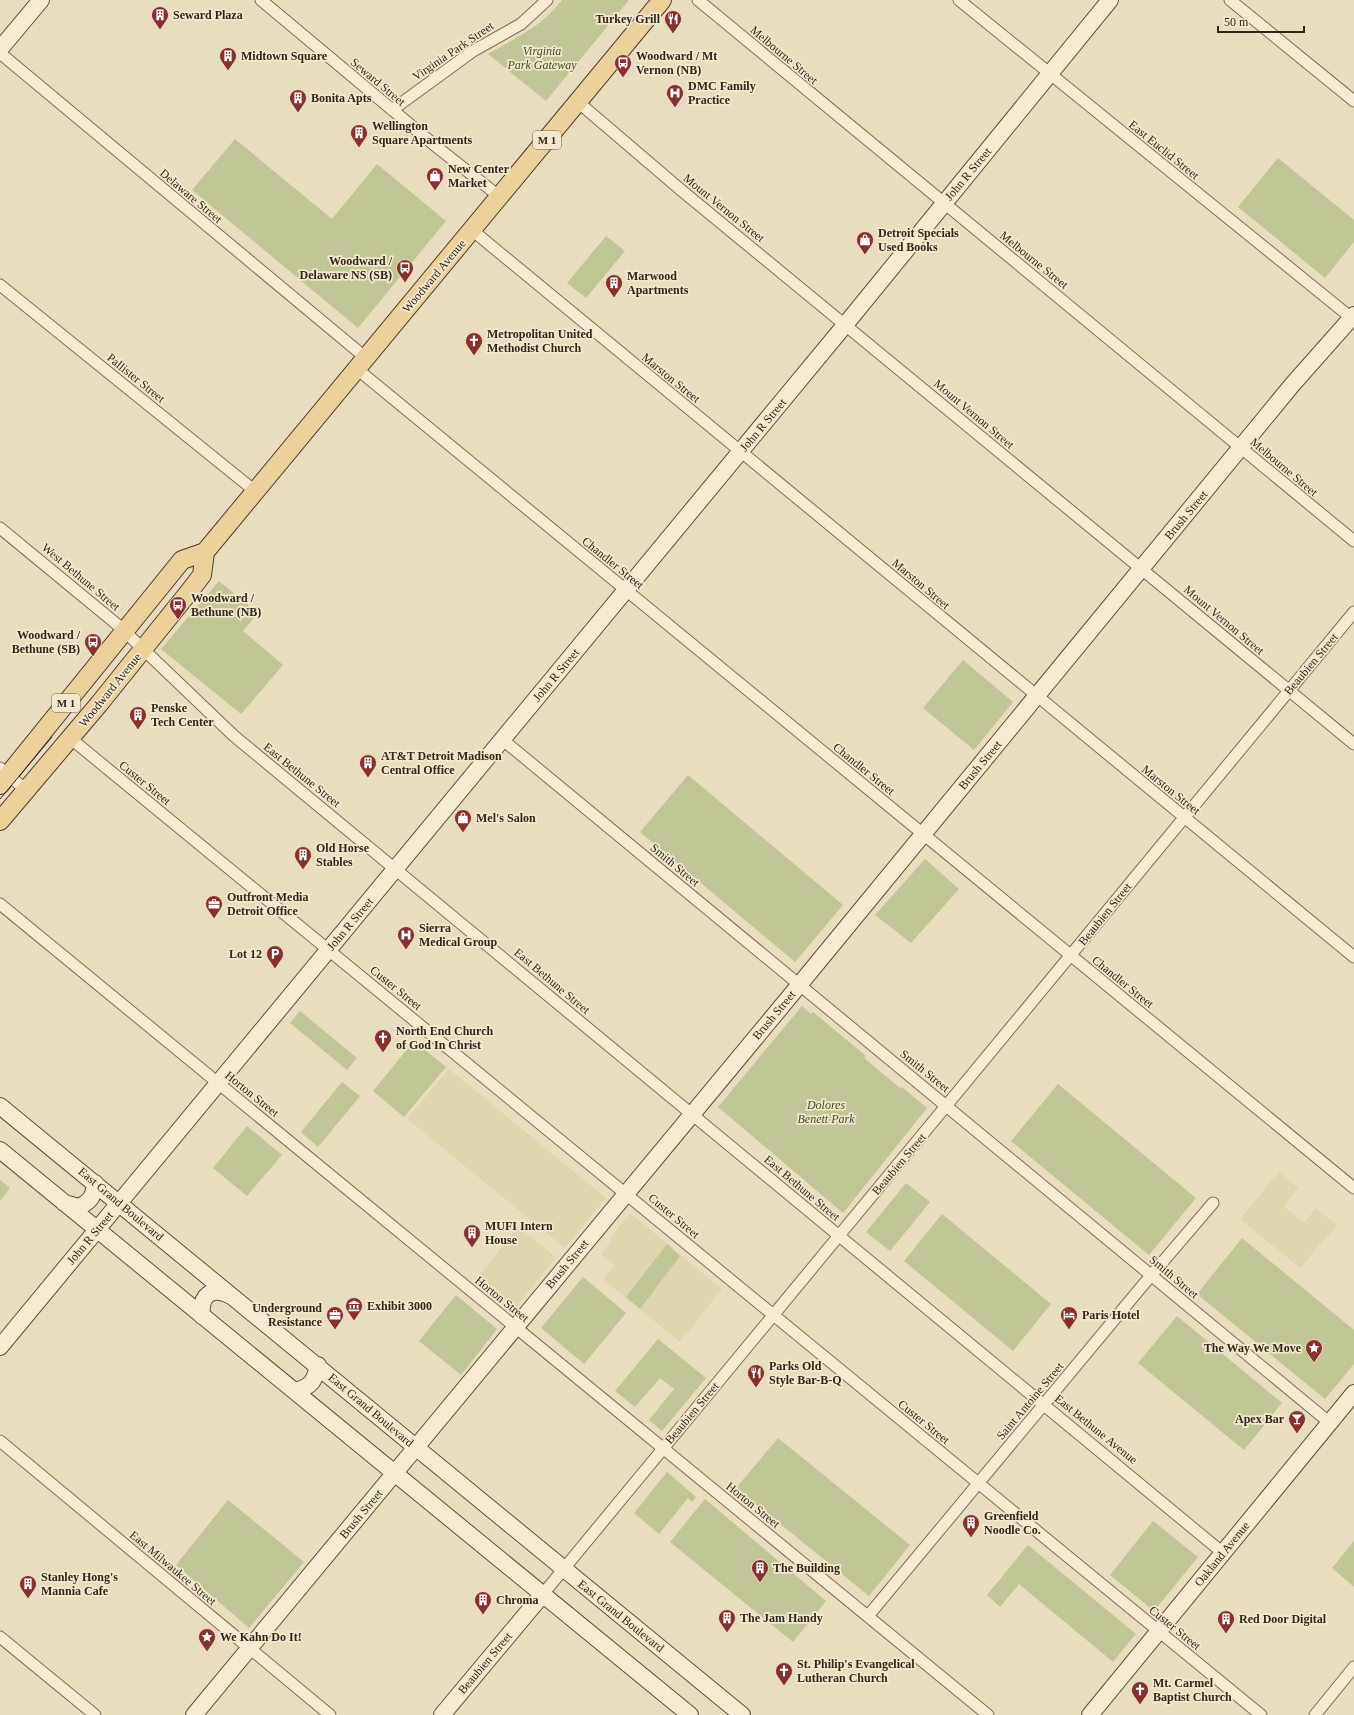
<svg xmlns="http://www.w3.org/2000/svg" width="1354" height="1715" viewBox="0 0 1354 1715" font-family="Georgia,serif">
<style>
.farmland{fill:#ded6ae}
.green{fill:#c0c695}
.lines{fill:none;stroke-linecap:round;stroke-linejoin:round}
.street-casing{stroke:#806e59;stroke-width:13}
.secondary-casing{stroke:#62503d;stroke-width:18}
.primary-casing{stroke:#4e3d2e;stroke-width:20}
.street{stroke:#f5ebd2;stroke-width:11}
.secondary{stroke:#f5ebd2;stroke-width:16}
.primary{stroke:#ead29a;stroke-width:18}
.tram{stroke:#31271d;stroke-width:1}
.labels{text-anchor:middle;stroke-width:3.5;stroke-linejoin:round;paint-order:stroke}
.shield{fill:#f1e8ce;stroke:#6b6152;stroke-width:1}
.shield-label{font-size:11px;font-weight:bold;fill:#31271d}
.poi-label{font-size:12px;font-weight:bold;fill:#31271d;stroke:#f1e8ce;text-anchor:start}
.street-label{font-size:12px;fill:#31271d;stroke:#f1e8ce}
.park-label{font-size:12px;font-style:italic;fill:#424c25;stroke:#f1e8ce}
</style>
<rect width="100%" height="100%" fill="#e9ddc0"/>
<!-- farmland -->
<path class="farmland" d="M 449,1069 L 606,1198 L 565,1248 L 407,1119 Z
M 1279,1172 L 1298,1188 L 1284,1206 L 1304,1223 L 1316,1208 L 1337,1225 L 1300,1268 L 1240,1219 Z
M 630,1213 L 722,1289 L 680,1342 L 603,1279 L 615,1265 L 601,1254 L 612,1240 L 610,1238 Z
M 518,1227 L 556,1257 L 516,1307 L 478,1277 Z"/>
<!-- green -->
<path class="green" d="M 562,0 L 629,0 L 546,101 L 488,54 C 515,38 543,26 562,0 Z
M 235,139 L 332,219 L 377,164 L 446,221 L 358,328 L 192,190 Z
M 1278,158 L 1354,220 L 1354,242 L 1325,278 L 1238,207 Z
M 606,236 L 625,251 L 586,298 L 567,283 Z
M 219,581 L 258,613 L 243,631 L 283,665 L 241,714 L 161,649 Z
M 963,660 L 1013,702 L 974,750 L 923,708 Z
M 688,775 L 843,905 L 795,962 L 640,832 Z
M 925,859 L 959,889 L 911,943 L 875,915 Z
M 802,1006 L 811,1014 L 813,1012 L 866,1056 L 864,1058 L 900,1088 L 902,1087 L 927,1108 L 843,1213 L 718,1107 Z
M 300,1011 L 357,1058 L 347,1070 L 290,1023 Z
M 414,1041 L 446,1067 L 404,1117 L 373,1091 Z
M 342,1082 L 360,1096 L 318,1147 L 301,1132 Z
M 1058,1084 L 1196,1198 L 1149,1255 L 1011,1141 Z
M 247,1126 L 282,1155 L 247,1196 L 213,1168 Z
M 0,1180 L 10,1188 L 0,1201 Z
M 906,1183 L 930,1202 L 890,1251 L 866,1232 Z
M 942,1214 L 1051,1304 L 1013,1351 L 904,1261 Z
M 1242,1238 L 1354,1330 L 1354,1364 L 1325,1399 L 1197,1294 Z
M 667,1244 L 680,1256 L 640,1309 L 626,1297 Z
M 583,1277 L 626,1313 L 584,1364 L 541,1328 Z
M 456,1295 L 497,1329 L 461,1375 L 419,1341 Z
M 1177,1316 L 1282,1403 L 1244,1450 L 1138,1363 Z
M 658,1339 L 706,1378 L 662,1431 L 649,1420 L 674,1389 L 660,1378 L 635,1407 L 615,1391 Z
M 778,1438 L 910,1545 L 869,1596 L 736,1488 Z
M 667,1472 L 696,1497 L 692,1502 L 688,1498 L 659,1534 L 634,1513 Z
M 705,1499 L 826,1601 L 793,1642 L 670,1542 Z
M 228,1500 L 304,1562 L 249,1628 L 176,1565 Z
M 1153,1521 L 1198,1557 L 1154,1611 L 1110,1575 Z
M 1354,1541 L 1354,1587 L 1332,1568 Z
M 1028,1545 L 1136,1634 L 1113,1662 L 1019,1584 L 1000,1607 L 987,1595 Z"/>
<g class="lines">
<defs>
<path id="street" d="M 261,0 L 438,148 L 500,197
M 698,0 L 1354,541
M 959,0 L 1354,320
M 1230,0 L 1354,101
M 0,53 L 366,358
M 578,102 L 681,190 L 1354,744
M 392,110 L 473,51 L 521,24 L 547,0
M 472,230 L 1354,957
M 0,285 L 255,491
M 357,369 L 1354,1188
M 0,528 L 119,626 L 234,736 L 1223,1553
M 70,738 L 1261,1715
M 503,740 L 1330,1423
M 0,768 L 26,790
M 0,904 L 988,1715
M 0,1441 L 330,1715
M 543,1594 L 1354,612
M 868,1616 L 1143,1285 L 1213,1203
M 0,1637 L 95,1715
M 1315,1715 L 1354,1667"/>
<path id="secondary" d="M 0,49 L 41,0
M 0,1106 L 742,1715
M 0,1150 L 690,1715
M 64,1203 L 79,1207 C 91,1201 94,1196 95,1183
M 202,1316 C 200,1295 211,1286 231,1296
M 0,1347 L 845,325 L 1110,0
M 295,1391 C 311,1387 315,1381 318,1365
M 194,1715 L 791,995 L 1292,385 L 1354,315
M 442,1715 L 543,1594
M 1090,1715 L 1354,1393"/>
<path id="primary" d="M 0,785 L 182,560 L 205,552 L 662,0
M 0,821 L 99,704 L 189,592 L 202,575 L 205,552"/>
</defs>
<!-- street casing -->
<use href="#street" class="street-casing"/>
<!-- secondary casing -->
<use href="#secondary" class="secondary-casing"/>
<!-- primary casing -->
<use href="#primary" class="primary-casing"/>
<!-- street -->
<use href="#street" class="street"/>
<!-- secondary -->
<use href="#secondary" class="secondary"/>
<!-- primary -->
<use href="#primary" class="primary"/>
<!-- tram -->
<path class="tram" d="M 0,799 L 52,737"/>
</g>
<!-- icons -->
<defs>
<symbol id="building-pin" viewBox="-11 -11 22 30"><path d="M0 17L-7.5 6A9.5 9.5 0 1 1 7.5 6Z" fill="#8a2f2f" stroke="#f1e8ce"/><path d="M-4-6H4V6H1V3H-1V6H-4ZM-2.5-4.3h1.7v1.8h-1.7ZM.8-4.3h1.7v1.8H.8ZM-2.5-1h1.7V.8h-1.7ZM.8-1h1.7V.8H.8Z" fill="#fff"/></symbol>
<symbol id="restaurant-pin" viewBox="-11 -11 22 30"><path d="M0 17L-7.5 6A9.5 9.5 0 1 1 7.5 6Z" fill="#8a2f2f" stroke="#f1e8ce"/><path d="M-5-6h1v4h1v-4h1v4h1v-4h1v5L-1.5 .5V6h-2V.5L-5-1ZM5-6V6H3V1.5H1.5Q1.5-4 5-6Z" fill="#fff"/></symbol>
<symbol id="bus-pin" viewBox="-11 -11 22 30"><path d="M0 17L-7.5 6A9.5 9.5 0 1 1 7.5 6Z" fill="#8a2f2f" stroke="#f1e8ce"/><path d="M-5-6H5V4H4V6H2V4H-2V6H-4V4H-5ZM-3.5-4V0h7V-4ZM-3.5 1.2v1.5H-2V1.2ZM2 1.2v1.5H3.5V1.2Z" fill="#fff"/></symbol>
<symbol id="hospital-pin" viewBox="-11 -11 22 30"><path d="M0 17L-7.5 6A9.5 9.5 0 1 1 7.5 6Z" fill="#8a2f2f" stroke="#f1e8ce"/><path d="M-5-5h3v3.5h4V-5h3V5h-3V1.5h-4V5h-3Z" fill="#fff"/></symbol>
<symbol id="shop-pin" viewBox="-11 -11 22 30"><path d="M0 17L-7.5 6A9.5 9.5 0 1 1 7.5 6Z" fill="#8a2f2f" stroke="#f1e8ce"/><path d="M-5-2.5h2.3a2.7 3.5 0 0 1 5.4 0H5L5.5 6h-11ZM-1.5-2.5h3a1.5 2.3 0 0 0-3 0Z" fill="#fff"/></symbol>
<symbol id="church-pin" viewBox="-11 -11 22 30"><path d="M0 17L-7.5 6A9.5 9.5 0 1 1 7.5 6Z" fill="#8a2f2f" stroke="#f1e8ce"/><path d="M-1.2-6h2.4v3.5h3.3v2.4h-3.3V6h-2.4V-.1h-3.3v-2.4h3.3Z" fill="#fff"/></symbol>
<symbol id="office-pin" viewBox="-11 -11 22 30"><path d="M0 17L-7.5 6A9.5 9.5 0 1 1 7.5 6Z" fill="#8a2f2f" stroke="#f1e8ce"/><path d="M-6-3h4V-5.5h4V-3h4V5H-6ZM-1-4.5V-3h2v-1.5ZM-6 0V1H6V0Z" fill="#fff"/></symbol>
<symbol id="parking-pin" viewBox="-11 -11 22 30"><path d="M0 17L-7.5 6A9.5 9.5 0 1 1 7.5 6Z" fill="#8a2f2f" stroke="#f1e8ce"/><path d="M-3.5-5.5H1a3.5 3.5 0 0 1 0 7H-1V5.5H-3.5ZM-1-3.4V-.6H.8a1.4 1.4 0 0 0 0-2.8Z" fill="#fff"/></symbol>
<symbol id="museum-pin" viewBox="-11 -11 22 30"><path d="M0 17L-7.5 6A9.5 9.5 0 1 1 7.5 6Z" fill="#8a2f2f" stroke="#f1e8ce"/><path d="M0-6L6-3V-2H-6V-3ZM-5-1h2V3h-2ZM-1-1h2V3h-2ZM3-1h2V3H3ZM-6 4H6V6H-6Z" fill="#fff"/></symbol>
<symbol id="hotel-pin" viewBox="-11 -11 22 30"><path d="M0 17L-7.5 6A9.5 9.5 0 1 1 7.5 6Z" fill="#8a2f2f" stroke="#f1e8ce"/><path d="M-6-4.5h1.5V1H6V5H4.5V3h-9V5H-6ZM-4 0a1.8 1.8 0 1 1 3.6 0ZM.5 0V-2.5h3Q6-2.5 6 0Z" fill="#fff"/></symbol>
<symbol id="sight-pin" viewBox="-11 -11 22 30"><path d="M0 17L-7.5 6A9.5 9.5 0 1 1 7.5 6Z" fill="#8a2f2f" stroke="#f1e8ce"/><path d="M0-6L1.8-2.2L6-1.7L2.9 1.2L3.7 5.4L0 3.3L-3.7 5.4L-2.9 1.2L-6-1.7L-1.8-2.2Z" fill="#fff"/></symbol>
<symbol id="bar-pin" viewBox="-11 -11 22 30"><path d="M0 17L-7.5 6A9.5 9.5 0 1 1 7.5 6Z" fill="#8a2f2f" stroke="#f1e8ce"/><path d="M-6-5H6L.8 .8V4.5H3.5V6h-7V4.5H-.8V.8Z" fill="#fff"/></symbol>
</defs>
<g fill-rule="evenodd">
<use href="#building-pin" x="150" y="5" width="20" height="27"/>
<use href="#restaurant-pin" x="663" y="9" width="20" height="27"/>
<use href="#building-pin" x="218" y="46" width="20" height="27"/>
<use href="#bus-pin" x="613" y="53" width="20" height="27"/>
<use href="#hospital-pin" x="665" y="83" width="20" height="27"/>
<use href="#building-pin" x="288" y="88" width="20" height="27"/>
<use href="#building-pin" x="349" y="123" width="20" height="27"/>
<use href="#shop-pin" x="425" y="166" width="20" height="27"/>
<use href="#shop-pin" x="855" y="230" width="20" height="27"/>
<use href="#bus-pin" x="395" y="258" width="20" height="27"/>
<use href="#building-pin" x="604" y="273" width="20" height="27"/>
<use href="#church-pin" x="464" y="331" width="20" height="27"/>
<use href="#bus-pin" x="168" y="595" width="20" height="27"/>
<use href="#bus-pin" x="83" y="632" width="20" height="27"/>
<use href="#building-pin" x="128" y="705" width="20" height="27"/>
<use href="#building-pin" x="358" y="753" width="20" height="27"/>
<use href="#shop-pin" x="453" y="808" width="20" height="27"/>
<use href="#building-pin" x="293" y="845" width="20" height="27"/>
<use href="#office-pin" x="204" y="894" width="20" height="27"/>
<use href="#hospital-pin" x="396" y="925" width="20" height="27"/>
<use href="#parking-pin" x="265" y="944" width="20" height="27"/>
<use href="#church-pin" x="373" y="1028" width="20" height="27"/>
<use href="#building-pin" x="462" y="1223" width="20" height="27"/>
<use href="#museum-pin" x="344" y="1296" width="20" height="27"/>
<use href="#office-pin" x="325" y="1305" width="20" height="27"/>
<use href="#hotel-pin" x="1059" y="1305" width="20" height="27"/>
<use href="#sight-pin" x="1304" y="1338" width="20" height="27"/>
<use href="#restaurant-pin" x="746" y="1363" width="20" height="27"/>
<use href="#bar-pin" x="1287" y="1409" width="20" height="27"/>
<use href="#building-pin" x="961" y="1513" width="20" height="27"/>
<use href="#building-pin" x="750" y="1558" width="20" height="27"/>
<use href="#building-pin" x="18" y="1574" width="20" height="27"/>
<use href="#building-pin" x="473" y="1590" width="20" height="27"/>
<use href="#building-pin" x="717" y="1608" width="20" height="27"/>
<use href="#building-pin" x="1216" y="1609" width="20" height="27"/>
<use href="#sight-pin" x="197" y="1627" width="20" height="27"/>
<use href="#church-pin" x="774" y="1661" width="20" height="27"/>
<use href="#church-pin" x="1130" y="1680" width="20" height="27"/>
</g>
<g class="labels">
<!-- shield labels -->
<g class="shield">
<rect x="533" y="131" width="28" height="18" rx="3"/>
<rect x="52" y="694" width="28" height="18" rx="3"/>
</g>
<g class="shield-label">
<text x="547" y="144">M 1</text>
<text x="66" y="707">M 1</text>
</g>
<!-- poi labels -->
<g class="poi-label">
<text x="173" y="19">Seward Plaza</text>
<text x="660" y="23" text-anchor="end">Turkey Grill</text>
<text x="241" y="60">Midtown Square</text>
<text x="636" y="60">Woodward / Mt<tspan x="636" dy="14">Vernon (NB)</tspan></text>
<text x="688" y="90">DMC Family<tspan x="688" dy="14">Practice</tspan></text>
<text x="311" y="102">Bonita Apts</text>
<text x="372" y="130">Wellington<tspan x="372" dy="14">Square Apartments</tspan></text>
<text x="448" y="173">New Center<tspan x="448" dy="14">Market</tspan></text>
<text x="878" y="237">Detroit Specials<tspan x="878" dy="14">Used Books</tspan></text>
<text x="392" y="265" text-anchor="end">Woodward /<tspan x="392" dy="14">Delaware NS (SB)</tspan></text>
<text x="627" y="280">Marwood<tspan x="627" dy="14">Apartments</tspan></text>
<text x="487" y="338">Metropolitan United<tspan x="487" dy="14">Methodist Church</tspan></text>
<text x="191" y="602">Woodward /<tspan x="191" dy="14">Bethune (NB)</tspan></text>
<text x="80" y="639" text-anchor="end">Woodward /<tspan x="80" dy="14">Bethune (SB)</tspan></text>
<text x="151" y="712">Penske<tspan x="151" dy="14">Tech Center</tspan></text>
<text x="381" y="760">AT&amp;T Detroit Madison<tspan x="381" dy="14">Central Office</tspan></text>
<text x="476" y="822">Mel's Salon</text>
<text x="316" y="852">Old Horse<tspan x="316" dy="14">Stables</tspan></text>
<text x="227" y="901">Outfront Media<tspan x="227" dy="14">Detroit Office</tspan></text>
<text x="419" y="932">Sierra<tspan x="419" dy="14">Medical Group</tspan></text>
<text x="262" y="958" text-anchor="end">Lot 12</text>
<text x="396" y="1035">North End Church<tspan x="396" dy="14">of God In Christ</tspan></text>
<text x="485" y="1230">MUFI Intern<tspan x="485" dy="14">House</tspan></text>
<text x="367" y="1310">Exhibit 3000</text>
<text x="322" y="1312" text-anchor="end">Underground<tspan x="322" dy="14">Resistance</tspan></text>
<text x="1082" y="1319">Paris Hotel</text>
<text x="1301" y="1352" text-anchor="end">The Way We Move</text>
<text x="769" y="1370">Parks Old<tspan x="769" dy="14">Style Bar-B-Q</tspan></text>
<text x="1284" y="1423" text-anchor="end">Apex Bar</text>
<text x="984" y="1520">Greenfield<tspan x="984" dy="14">Noodle Co.</tspan></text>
<text x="773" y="1572">The Building</text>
<text x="41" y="1581">Stanley Hong's<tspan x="41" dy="14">Mannia Cafe</tspan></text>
<text x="496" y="1604">Chroma</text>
<text x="740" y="1622">The Jam Handy</text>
<text x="1239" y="1623">Red Door Digital</text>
<text x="220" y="1641">We Kahn Do It!</text>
<text x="797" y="1668">St. Philip's Evangelical<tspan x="797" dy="14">Lutheran Church</tspan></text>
<text x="1153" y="1687">Mt. Carmel<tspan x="1153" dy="14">Baptist Church</tspan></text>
</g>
<!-- street labels -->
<g class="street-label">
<text transform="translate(453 51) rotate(-34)" y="4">Virginia Park Street</text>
<text transform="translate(784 55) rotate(40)" y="4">Melbourne Street</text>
<text transform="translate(378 82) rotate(40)" y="4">Seward Street</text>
<text transform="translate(1164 150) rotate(39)" y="4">East Euclid Street</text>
<text transform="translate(968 174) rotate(-50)" y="4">John R Street</text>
<text transform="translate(191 196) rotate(40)" y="4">Delaware Street</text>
<text transform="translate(724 208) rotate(39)" y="4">Mount Vernon Street</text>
<text transform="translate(1034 260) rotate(39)" y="4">Melbourne Street</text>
<text transform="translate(434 276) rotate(-50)" y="4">Woodward Avenue</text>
<text transform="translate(136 378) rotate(39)" y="4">Pallister Street</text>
<text transform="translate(671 378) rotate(39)" y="4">Marston Street</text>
<text transform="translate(974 414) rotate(40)" y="4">Mount Vernon Street</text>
<text transform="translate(763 425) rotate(-50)" y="4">John R Street</text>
<text transform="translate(1284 467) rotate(40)" y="4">Melbourne Street</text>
<text transform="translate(1186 515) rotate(-50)" y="4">Brush Street</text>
<text transform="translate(613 563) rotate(39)" y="4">Chandler Street</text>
<text transform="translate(81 577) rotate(40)" y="4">West Bethune Street</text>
<text transform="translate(921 584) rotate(40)" y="4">Marston Street</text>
<text transform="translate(1224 620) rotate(40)" y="4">Mount Vernon Street</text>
<text transform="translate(1311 664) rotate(-50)" y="4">Beaubien Street</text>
<text transform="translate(556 675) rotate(-50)" y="4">John R Street</text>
<text transform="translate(110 690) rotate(-51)" y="4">Woodward Avenue</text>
<text transform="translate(980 765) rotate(-50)" y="4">Brush Street</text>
<text transform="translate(864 769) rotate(39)" y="4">Chandler Street</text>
<text transform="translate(302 775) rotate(39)" y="4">East Bethune Street</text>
<text transform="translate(145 783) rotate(39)" y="4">Custer Street</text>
<text transform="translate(1171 790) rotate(39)" y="4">Marston Street</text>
<text transform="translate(675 865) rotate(40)" y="4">Smith Street</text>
<text transform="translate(1105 914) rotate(-51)" y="4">Beaubien Street</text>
<text transform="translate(350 924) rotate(-50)" y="4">John R Street</text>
<text transform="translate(552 981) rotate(40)" y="4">East Bethune Street</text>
<text transform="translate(1123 982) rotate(39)" y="4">Chandler Street</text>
<text transform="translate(396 988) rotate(39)" y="4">Custer Street</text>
<text transform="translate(774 1015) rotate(-50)" y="4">Brush Street</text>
<text transform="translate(925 1071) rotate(39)" y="4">Smith Street</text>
<text transform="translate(252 1094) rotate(39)" y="4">Horton Street</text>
<text transform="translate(899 1164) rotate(-50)" y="4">Beaubien Street</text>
<text transform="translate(802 1188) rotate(40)" y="4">East Bethune Street</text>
<text transform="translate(121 1204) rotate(40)" y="4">East Grand Boulevard</text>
<text transform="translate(674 1216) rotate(40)" y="4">Custer Street</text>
<text transform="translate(90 1238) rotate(-50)" y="4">John R Street</text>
<text transform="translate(567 1264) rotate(-50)" y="4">Brush Street</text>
<text transform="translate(1174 1277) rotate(40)" y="4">Smith Street</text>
<text transform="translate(502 1299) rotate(39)" y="4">Horton Street</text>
<text transform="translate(1030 1401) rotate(-50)" y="4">Saint Antoine Street</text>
<text transform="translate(371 1410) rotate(40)" y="4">East Grand Boulevard</text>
<text transform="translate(692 1413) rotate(-50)" y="4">Beaubien Street</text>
<text transform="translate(924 1422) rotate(39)" y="4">Custer Street</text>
<text transform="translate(1096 1429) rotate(39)" y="4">East Bethune Avenue</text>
<text transform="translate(753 1505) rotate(39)" y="4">Horton Street</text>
<text transform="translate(361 1514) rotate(-50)" y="4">Brush Street</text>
<text transform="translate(1222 1554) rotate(-51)" y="4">Oakland Avenue</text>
<text transform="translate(173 1568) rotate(40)" y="4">East Milwaukee Street</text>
<text transform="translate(621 1616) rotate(39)" y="4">East Grand Boulevard</text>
<text transform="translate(1175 1628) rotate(39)" y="4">Custer Street</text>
<text transform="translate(485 1663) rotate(-50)" y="4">Beaubien Street</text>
</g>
<!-- park labels -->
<g class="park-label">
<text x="542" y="55">Virginia<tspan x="542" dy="14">Park Gateway</tspan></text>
<text x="826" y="1109">Dolores<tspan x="826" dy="14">Benett Park</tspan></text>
</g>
</g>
<!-- scale -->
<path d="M1218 26v6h86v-6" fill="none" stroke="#31271d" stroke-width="2"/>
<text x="1224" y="26" font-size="12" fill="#31271d" stroke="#f1e8ce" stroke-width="3" paint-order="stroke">50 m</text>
</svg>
